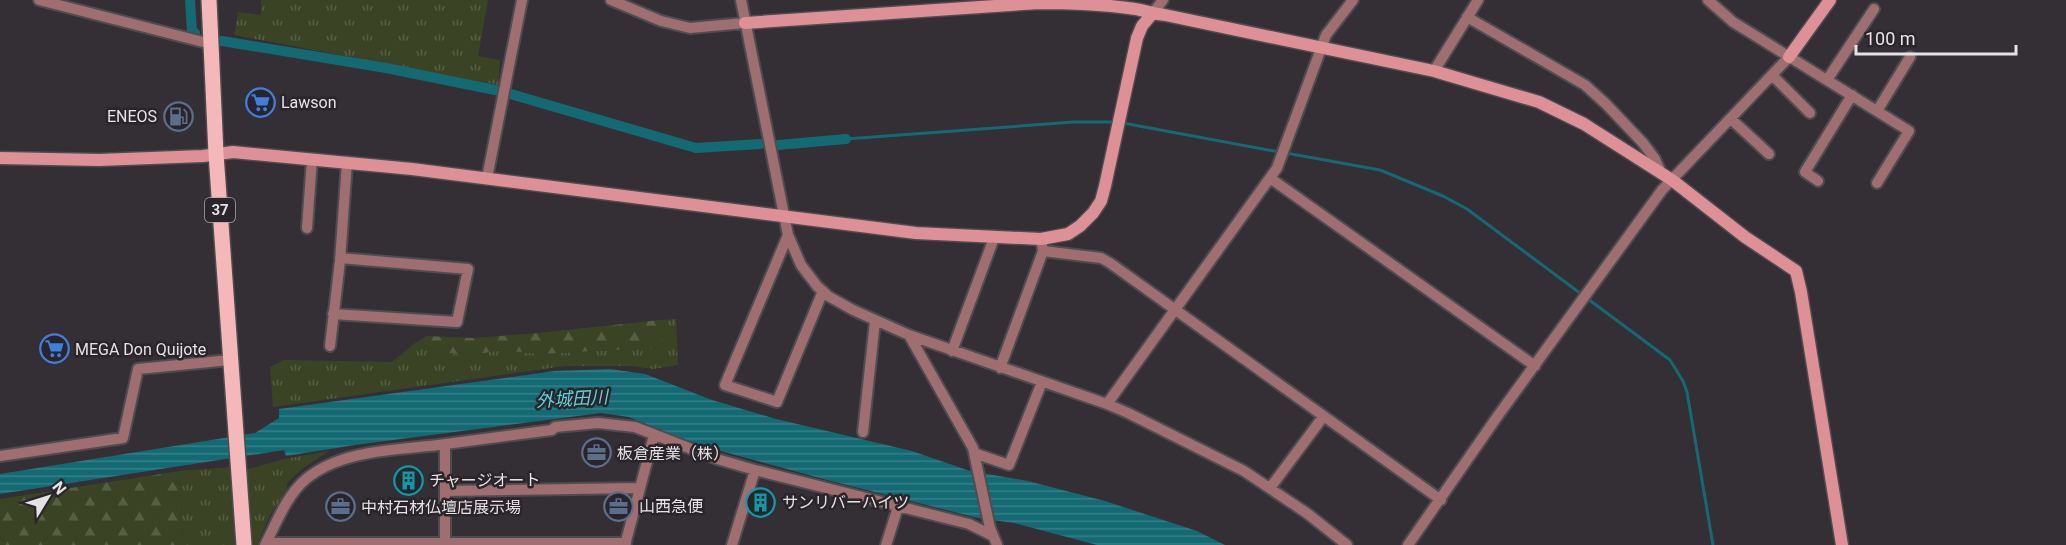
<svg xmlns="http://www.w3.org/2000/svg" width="2066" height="545" viewBox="0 0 2066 545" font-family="Roboto,'Noto Sans JP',sans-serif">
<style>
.grass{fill:url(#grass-tufts)}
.forest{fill:url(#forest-firs)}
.water{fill:url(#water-rules)}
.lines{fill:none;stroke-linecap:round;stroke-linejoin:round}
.stream{stroke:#146a73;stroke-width:3}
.canal{stroke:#146a73;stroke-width:10}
.street-casing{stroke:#4f4c50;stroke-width:14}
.secondary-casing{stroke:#4f4c50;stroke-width:15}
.primary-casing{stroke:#4f4c50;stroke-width:18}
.street{stroke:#9e6e71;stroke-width:10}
.secondary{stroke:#dd9095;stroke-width:12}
.primary{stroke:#f4b8bb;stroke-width:15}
.labels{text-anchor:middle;stroke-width:5;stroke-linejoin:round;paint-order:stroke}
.shield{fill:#29252a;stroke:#ada9ad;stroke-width:1.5}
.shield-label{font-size:15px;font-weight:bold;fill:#e5e2e5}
.poi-label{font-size:16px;fill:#e5e2e5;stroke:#29252a;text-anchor:start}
.water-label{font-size:18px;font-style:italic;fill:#5cd2e0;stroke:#29252a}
</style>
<defs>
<pattern id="grass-tufts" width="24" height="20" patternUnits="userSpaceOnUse" patternTransform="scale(1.5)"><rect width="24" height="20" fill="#3a4425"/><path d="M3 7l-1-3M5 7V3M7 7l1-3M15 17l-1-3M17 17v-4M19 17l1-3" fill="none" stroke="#565f44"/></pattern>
<pattern id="forest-firs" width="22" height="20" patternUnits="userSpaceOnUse" patternTransform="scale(1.5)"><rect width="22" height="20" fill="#3a4425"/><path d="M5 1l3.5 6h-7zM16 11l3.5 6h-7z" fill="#565f44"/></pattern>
<pattern id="water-rules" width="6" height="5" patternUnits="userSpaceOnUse" patternTransform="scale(1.5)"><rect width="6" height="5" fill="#146a73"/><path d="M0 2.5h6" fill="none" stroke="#367f87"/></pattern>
</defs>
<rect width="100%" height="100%" fill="#332f34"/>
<!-- grass -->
<path class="grass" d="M 261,0 L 488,0 L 478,56 L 500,60 L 498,85 L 234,35 L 238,12 L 261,15 Z
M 676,319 L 678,365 L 653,369 L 632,366 L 565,366 L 273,407 L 270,367 L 284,360 L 392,362 L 415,343 L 434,350 L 467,356 L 501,350 L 541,354 L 664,347 L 660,320 Z
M 329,451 L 302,469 L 287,483 L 287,490 L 270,515 L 258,542 L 262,545 L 251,545 L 245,470 L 284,459 Z
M 232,467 L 237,545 L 183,545 L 180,471 Z"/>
<!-- forest -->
<path class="forest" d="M 660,320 L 664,347 L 541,354 L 501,350 L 467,356 L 434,350 L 415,343 L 427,336 L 473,338 L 538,333 Z
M 180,471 L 183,545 L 0,545 L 0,499 Z"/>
<!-- water -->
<path class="water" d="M 610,369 L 645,374 L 712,400 L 776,419 L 912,451 L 970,471 L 1028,481 L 1105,501 L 1197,531 L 1225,545 L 1097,545 L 1014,523 L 978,518 L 827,480 L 717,450 L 680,438 L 629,417 L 601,413 L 355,445 L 286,456 L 284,450 L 0,494 L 0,474 L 255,433 L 279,418 L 279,409 L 555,371 Z"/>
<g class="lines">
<!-- stream -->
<path class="stream" d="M 1123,123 L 1279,152
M 846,139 L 1074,122 L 1117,122
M 1286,153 L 1380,170 L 1443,196 L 1467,209 L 1670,360 L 1683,381 L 1687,392 L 1713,545"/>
<!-- canal -->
<path class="canal" d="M 190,0 L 192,32 L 195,33
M 222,41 L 386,68 L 500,91 L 696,148 L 760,144
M 778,145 L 846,139"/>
<defs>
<path id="street" d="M 39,0 L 211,44
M 611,0 L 661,21 L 690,28 L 745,23
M 741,0 L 788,235 L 801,265 L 817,286 L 828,296 L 853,310 L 909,335 L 1107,404 L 1128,413 L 1244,471 L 1308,514 L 1347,545
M 1708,0 L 1733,22 L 1909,131 L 1877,183
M 1152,14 L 1163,0
M 1467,17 L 1585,85 L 1606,104 L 1643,143 L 1655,159 L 1661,173
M 1434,71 L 1478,0
M 1772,75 L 1810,113
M 1827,80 L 1874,9
M 1877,111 L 1910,57
M 1731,119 L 1769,154
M 487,178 L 522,0
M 1270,178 L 1535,366
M 1818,181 L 1805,172 L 1852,95
M 307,228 L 312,159
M 788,235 L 725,385 L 777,402 L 823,291
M 1043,251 L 1101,258 L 1110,263 L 1441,500
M 333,314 L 457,322 L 468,269 L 340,258
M 909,335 L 973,448 L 990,528 L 997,545
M 330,346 L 340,261 L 347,162
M 952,351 L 994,238
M 1000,368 L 1043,251 L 1042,244
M 1107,404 L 1277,168 L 1326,35 L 1353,0
M 863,432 L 875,321
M 974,453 L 1009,465 L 1042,382
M 0,456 L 123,438 L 138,369 L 230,360
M 1270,488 L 1323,417
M 445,491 L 638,488
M 266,543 L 626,543
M 265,545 C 277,522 286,496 306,479 C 341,450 395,450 438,445 C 476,440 514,435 552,430 L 555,427 L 598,423 L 635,427 L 717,459 L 755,470 L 969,524 L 993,536
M 445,545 L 445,444
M 625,545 L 654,435
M 732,545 L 755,470
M 886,545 L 898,507
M 1408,545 L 1497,417 L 1662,190 L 1789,57"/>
<path id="secondary" d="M 745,23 L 1039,3 C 1069,3 1098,4 1128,8 C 1141,9 1153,14 1165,15 L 1434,71 L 1539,102 L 1584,124 L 1672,180 L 1745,237 L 1796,271 L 1801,292 L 1842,545
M 1789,57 L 1830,0
M 0,158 L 99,160 L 203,156 L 233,152 L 412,169 L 916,233 L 1041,239 L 1068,234 L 1080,226 L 1093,213 L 1101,201 L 1105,186 L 1137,38 L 1142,26 L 1152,14"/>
<path id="primary" d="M 209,0 L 216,154 L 244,545"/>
</defs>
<!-- street casing -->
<use href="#street" class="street-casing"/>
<!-- secondary casing -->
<use href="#secondary" class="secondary-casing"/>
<!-- primary casing -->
<use href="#primary" class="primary-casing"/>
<!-- street -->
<use href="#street" class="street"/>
<!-- secondary -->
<use href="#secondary" class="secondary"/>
<!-- primary -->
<use href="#primary" class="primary"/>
</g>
<!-- icons -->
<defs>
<symbol id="supermarket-ring" viewBox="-11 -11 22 22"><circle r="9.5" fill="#29252a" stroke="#3f7fe0" stroke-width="1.5"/><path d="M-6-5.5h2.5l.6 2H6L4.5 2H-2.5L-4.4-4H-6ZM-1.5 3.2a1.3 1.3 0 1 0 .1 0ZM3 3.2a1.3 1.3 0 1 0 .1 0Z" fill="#3f7fe0"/></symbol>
<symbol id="fuel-ring" viewBox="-11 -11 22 22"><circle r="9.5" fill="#29252a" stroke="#5c6f8a" stroke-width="1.5"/><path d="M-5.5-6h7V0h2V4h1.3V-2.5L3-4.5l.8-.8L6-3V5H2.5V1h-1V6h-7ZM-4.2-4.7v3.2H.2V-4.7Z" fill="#5c6f8a"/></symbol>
<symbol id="office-ring" viewBox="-11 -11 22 22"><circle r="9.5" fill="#29252a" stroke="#5c6f8a" stroke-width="1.5"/><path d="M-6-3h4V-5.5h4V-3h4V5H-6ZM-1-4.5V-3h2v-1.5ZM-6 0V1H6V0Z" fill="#5c6f8a"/></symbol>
<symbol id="building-ring" viewBox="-11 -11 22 22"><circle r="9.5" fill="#29252a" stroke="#0f9aa8" stroke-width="1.5"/><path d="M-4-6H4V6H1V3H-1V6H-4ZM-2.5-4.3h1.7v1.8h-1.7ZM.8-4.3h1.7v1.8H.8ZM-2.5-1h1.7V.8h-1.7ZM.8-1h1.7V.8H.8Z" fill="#0f9aa8"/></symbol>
</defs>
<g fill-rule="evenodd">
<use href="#supermarket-ring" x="244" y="86" width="33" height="33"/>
<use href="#fuel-ring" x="162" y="100" width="33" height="33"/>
<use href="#supermarket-ring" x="38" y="332" width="33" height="33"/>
<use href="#office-ring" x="580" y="436" width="33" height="33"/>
<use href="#building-ring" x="392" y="464" width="33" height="33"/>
<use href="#building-ring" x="744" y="486" width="33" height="33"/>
<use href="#office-ring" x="602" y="490" width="33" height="33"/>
<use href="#office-ring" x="324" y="490" width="33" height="33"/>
</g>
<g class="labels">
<!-- shield labels -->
<rect class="shield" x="205" y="198" width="30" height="24" rx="4.5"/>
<g class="shield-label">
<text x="220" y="215">37</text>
</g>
<!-- poi labels -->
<g class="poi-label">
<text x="281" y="108">Lawson</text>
<text x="157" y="122" text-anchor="end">ENEOS</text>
<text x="75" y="355">MEGA Don Quijote</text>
<text x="617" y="459">板倉産業（株）</text>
<text x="429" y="486">チャージオート</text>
<text x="782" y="508">サンリバーハイツ</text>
<text x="639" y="512">山西急便</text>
<text x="361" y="513">中村石材仏壇店展示場</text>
</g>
<!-- water labels -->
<g class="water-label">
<text transform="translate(572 399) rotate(-3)" y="6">外城田川</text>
</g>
</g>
<!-- north arrow -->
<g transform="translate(48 497) rotate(52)" stroke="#29252a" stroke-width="4.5" paint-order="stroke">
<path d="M0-4.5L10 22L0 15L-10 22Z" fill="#e5e2e5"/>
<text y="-9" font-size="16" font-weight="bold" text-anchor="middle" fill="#e5e2e5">N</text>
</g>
<!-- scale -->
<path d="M1856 45v9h160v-9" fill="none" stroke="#e5e2e5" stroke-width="3"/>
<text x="1865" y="45" font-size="18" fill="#e5e2e5" stroke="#29252a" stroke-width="4.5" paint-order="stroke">100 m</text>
</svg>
